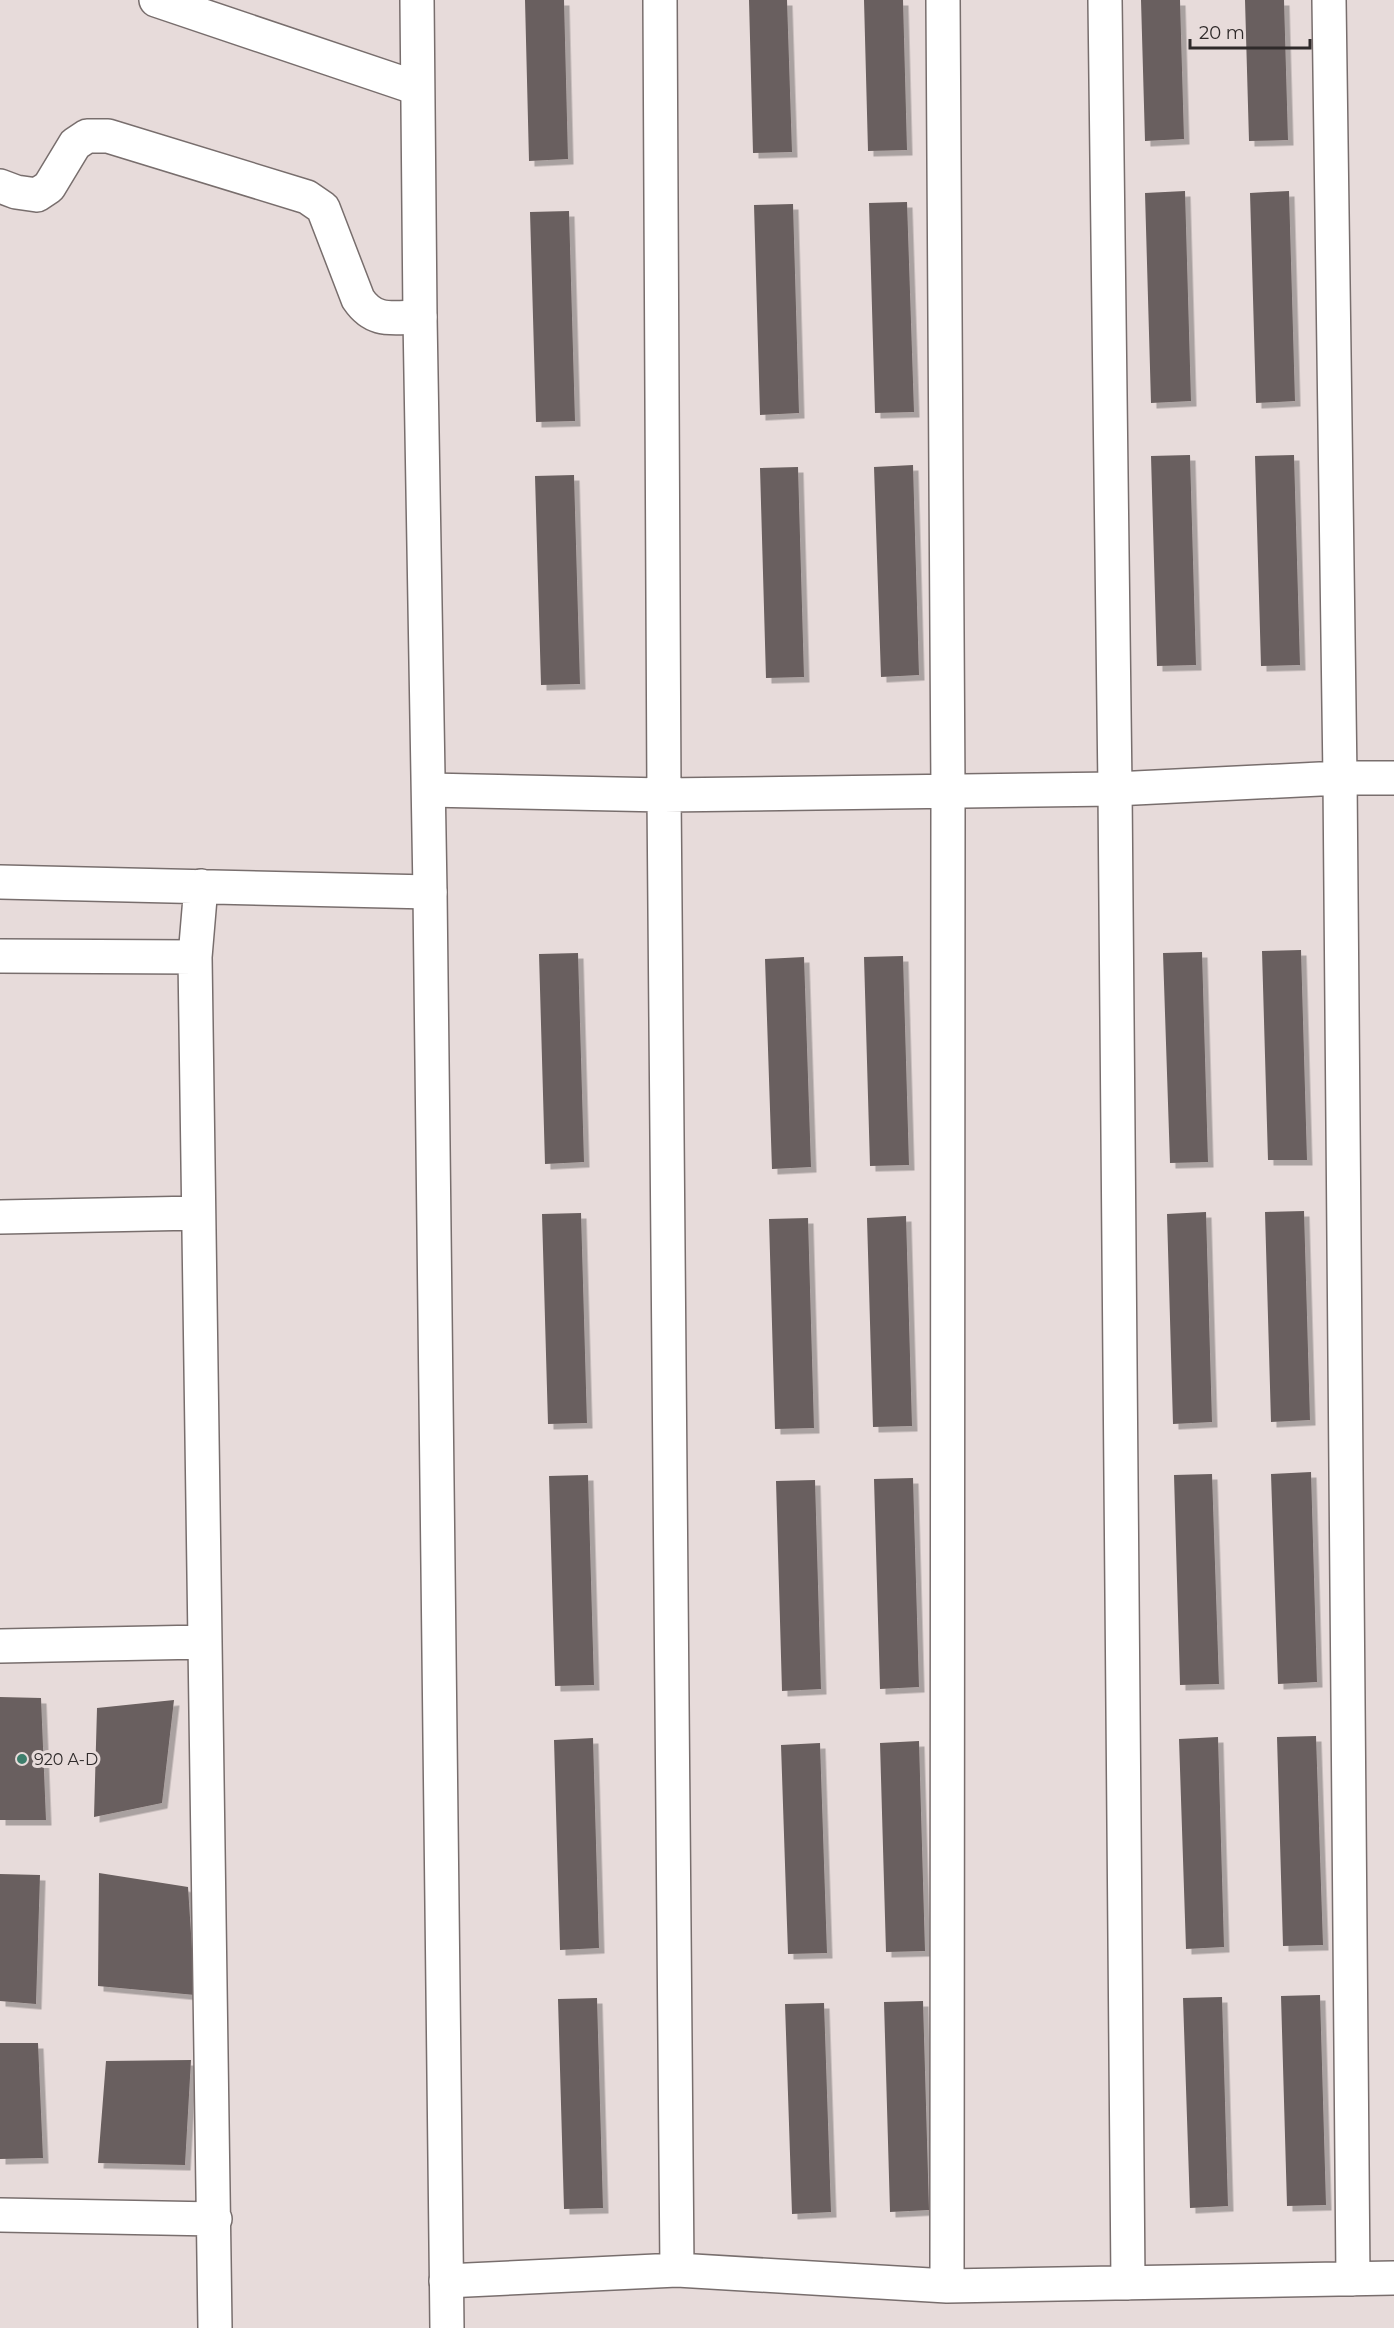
<svg xmlns="http://www.w3.org/2000/svg" width="1394" height="2328" viewBox="0 0 1394 2328" font-family="Montserrat,sans-serif">
<style>
.building{fill:#695f5e;filter:url(#shadow)}
.lines{fill:none;stroke-linecap:round;stroke-linejoin:round}
.minor-casing{stroke:#786e6d;stroke-width:36}
.tertiary-casing{stroke:#786e6d;stroke-width:36}
.minor{stroke:#fff;stroke-width:33}
.tertiary{stroke:#fff;stroke-width:33}
.poi-dot{fill:#3e7e6c;stroke:#e7dbda;stroke-width:2}
.labels{text-anchor:middle;stroke-width:6;stroke-linejoin:round;paint-order:stroke}
.poi-label{font-size:16px;fill:#2f2a2a;stroke:#e7dbda;text-anchor:start}
</style>
<defs>
<filter id="shadow"><feDropShadow dx="5.5" dy="5.5" stdDeviation="0" flood-color="#0004"/></filter>
</defs>
<rect width="100%" height="100%" fill="#e7dbda"/>
<!-- building -->
<path class="building" d="M 525,0 L 564,0 L 568,159 L 529,161 Z
M 749,0 L 787,0 L 792,152 L 753,153 Z
M 864,0 L 903,0 L 907,150 L 868,151 Z
M 1141,0 L 1180,0 L 1184,139 L 1145,141 Z
M 1245,0 L 1284,0 L 1288,140 L 1249,141 Z
M 1185,191 L 1191,401 L 1151,403 L 1145,193 Z
M 1289,191 L 1295,401 L 1256,403 L 1250,193 Z
M 907,202 L 914,412 L 875,413 L 869,203 Z
M 793,204 L 799,413 L 760,415 L 754,205 Z
M 569,211 L 575,421 L 536,422 L 530,212 Z
M 1190,455 L 1196,665 L 1157,666 L 1151,456 Z
M 1294,455 L 1300,665 L 1261,666 L 1255,456 Z
M 913,465 L 919,675 L 881,677 L 874,467 Z
M 798,467 L 804,677 L 766,678 L 760,468 Z
M 574,475 L 580,684 L 541,685 L 535,476 Z
M 1301,950 L 1307,1160 L 1268,1160 L 1262,951 Z
M 1202,952 L 1208,1162 L 1170,1163 L 1163,953 Z
M 578,953 L 584,1162 L 545,1164 L 539,954 Z
M 903,956 L 909,1165 L 870,1166 L 864,957 Z
M 804,957 L 811,1167 L 772,1169 L 765,959 Z
M 1304,1211 L 1310,1420 L 1271,1422 L 1265,1212 Z
M 1206,1212 L 1212,1422 L 1173,1424 L 1167,1214 Z
M 581,1213 L 587,1423 L 548,1424 L 542,1214 Z
M 906,1216 L 912,1426 L 873,1427 L 867,1218 Z
M 808,1218 L 814,1428 L 775,1429 L 769,1219 Z
M 1311,1472 L 1317,1682 L 1278,1684 L 1271,1474 Z
M 1212,1474 L 1219,1684 L 1180,1685 L 1174,1475 Z
M 588,1475 L 594,1685 L 555,1686 L 549,1476 Z
M 913,1478 L 919,1687 L 880,1689 L 874,1479 Z
M 815,1480 L 821,1689 L 782,1691 L 776,1481 Z
M 0,1697 L 41,1698 L 46,1820 L 0,1820 Z
M 174,1700 L 162,1803 L 94,1817 L 97,1708 Z
M 1316,1736 L 1323,1945 L 1283,1946 L 1277,1737 Z
M 1218,1737 L 1224,1947 L 1186,1949 L 1179,1739 Z
M 593,1738 L 599,1948 L 560,1950 L 554,1740 Z
M 919,1741 L 925,1951 L 886,1952 L 880,1743 Z
M 820,1743 L 827,1953 L 788,1954 L 781,1745 Z
M 99,1873 L 188,1887 L 195,1995 L 98,1986 Z
M 0,1874 L 40,1875 L 36,2004 L 0,2001 Z
M 1320,1995 L 1326,2205 L 1287,2206 L 1281,1996 Z
M 1222,1997 L 1228,2206 L 1190,2208 L 1183,1998 Z
M 597,1998 L 603,2208 L 564,2209 L 558,1999 Z
M 923,2001 L 929,2210 L 890,2212 L 884,2002 Z
M 824,2003 L 831,2212 L 792,2214 L 785,2004 Z
M 0,2043 L 38,2043 L 43,2158 L 0,2159 Z
M 191,2060 L 185,2165 L 98,2163 L 106,2061 Z"/>
<g class="lines">
<defs>
<path id="minor" d="M 156,0 L 417,88
M 660,0 L 664,795 L 677,2270
M 943,0 L 948,791 L 947,2286
M 1105,0 L 1115,789 L 1128,2283
M 1329,0 L 1340,778 L 1353,2279
M 0,186 L 16,192 L 37,195 L 49,187 L 75,144 L 87,136 L 108,136 L 307,197 L 323,208 L 358,299 C 375,324 393,317 420,317
M 429,790 L 664,795 L 1115,789 L 1340,778 L 1394,778
M 0,882 L 430,892
M 201,886 L 195,957 L 215,2328
M 0,956 L 195,957
M 0,1217 L 198,1213
M 0,1646 L 203,1642
M 0,2215 L 215,2219
M 446,2281 L 677,2270 L 947,2286 L 1394,2278"/>
<path id="tertiary" d="M 417,0 L 420,317 L 430,892 L 447,2328"/>
</defs>
<!-- minor casing -->
<use href="#minor" class="minor-casing"/>
<!-- tertiary casing -->
<use href="#tertiary" class="tertiary-casing"/>
<!-- minor -->
<use href="#minor" class="minor"/>
<!-- tertiary -->
<use href="#tertiary" class="tertiary"/>
</g>
<!-- markers -->
<circle class="poi-dot" cx="22" cy="1759" r="6"/>
<g class="labels">
<!-- poi labels -->
<g class="poi-label">
<text x="34" y="1765">920 A-D</text>
</g>
</g>
<!-- scale -->
<path d="M1190 39v9h120v-9" fill="none" stroke="#2f2a2a" stroke-width="3"/>
<text x="1199" y="39" font-size="18" fill="#2f2a2a" stroke="#e7dbda" stroke-width="4.5" paint-order="stroke">20 m</text>
</svg>
